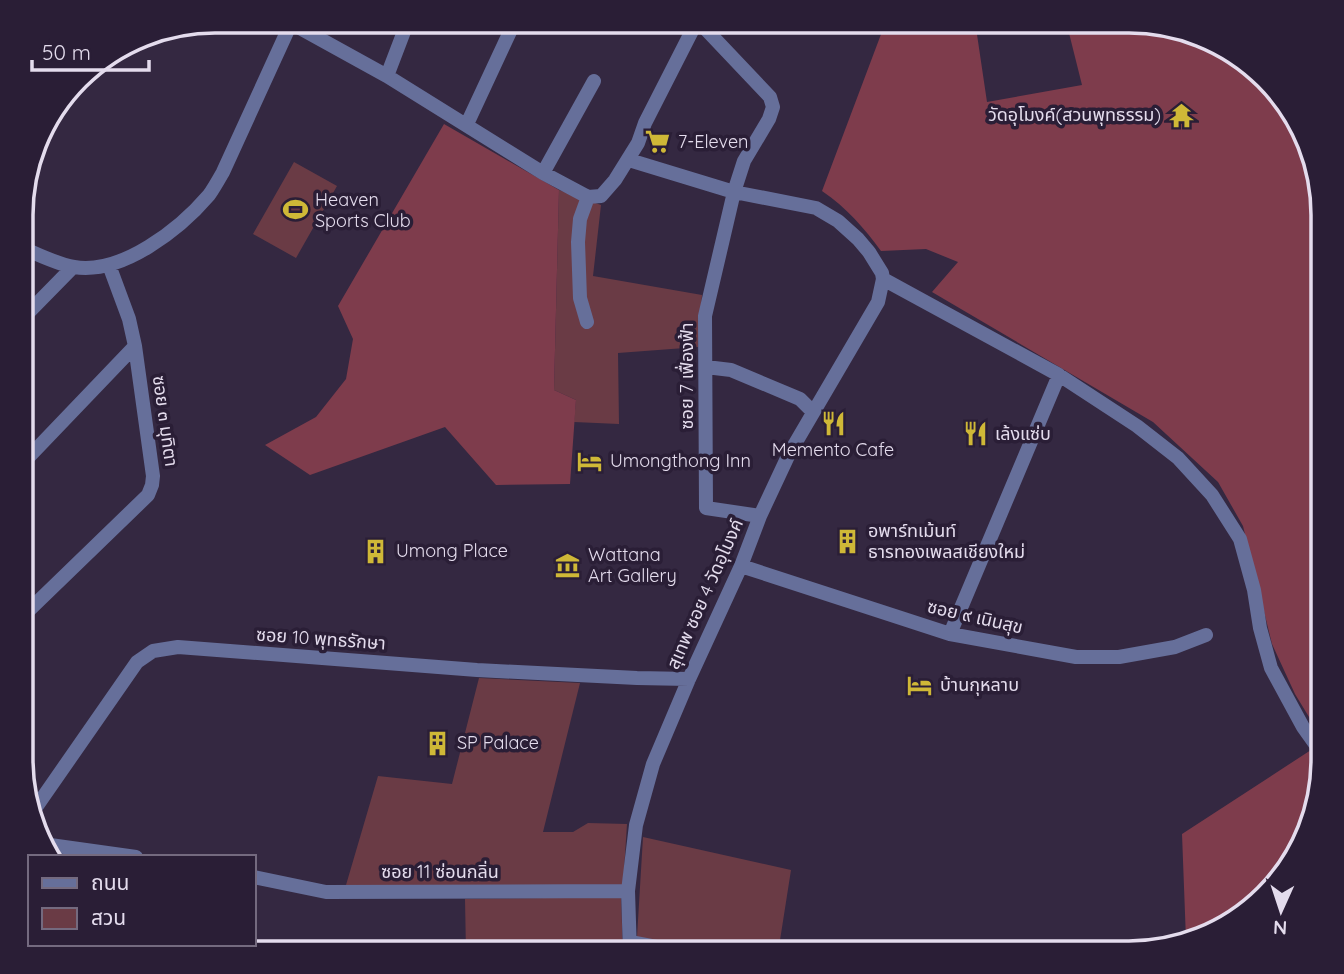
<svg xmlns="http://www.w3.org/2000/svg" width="1344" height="974" viewBox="0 0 1344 974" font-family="Quicksand,'Noto Sans Thai',sans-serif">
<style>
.green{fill:#6a3b45}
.forest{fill:#7e3c4c}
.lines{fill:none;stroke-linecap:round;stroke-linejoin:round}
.street{stroke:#666f9a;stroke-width:14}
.labels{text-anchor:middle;stroke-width:7;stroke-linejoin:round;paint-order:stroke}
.poi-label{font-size:18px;fill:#e4dced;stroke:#2a1e36;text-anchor:start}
.street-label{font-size:18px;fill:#e4dced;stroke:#2a1e36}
.rim{fill:none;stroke:#e4dced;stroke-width:3.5}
</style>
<rect width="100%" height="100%" fill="#342841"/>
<!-- green -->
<path class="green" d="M 294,162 L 337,186 L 296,258 L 253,234 Z
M 559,190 L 601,205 L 593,276 L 702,295 L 698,347 L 618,353 L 619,424 L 574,422 L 576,400 L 554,390 Z
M 479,678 L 580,683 L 543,832 L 573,832 L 588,823 L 627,824 L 623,886 L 346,885 L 378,776 L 452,784 Z
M 643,837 L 791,870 L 778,953 L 720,953 L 637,937 Z
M 621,897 L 623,953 L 466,953 L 465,899 Z"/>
<!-- forest -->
<path class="forest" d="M 886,21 L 975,21 L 987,102 L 1082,85 L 1066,21 L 1142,21 L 1248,61 L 1303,129 L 1323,202 L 1323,740 L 1295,694 L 1272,644 L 1243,526 L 1218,482 L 1153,422 L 932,292 L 958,262 L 926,249 L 881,251 C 864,228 847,208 822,191 Z
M 444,124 L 559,190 L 554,390 L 576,400 L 570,484 L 496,485 L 445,427 L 310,475 L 265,445 L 316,417 L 346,379 L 353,339 L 338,306 Z
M 1311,750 L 1323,764 L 1323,772 L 1283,878 L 1215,933 L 1186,940 L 1182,834 Z"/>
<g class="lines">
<!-- street -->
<path class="street" d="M 698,21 L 770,97 L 773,107 L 769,119 L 744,161 L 734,192 L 705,316 L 706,508 L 760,516
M 291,23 L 387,76 L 543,173 L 588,197 L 601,196 L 615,180 L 638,143 L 645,123 L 697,21
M 387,76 L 408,21
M 467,124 L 515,21
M 629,160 L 734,192 L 816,208 L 838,221 L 858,239 L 869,252 L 882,273 L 883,279 L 878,302 L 789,454 L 760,516 L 741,566 L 689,679 L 653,764 L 636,825 L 628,891 L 630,953
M 543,173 L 594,81
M 23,248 C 39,255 57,264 74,267 C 122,275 180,229 209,195 C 214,188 219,179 223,172 L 292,21
M 883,279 L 1059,375 L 1137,426 L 1178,458 L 1212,495 L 1240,539 L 1254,590 L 1260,628 L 1271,668 L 1303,727 L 1323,755
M 23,318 L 73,267
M 587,322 L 580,298 L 578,242 L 580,219 L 588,197
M 706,367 L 731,370 L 800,399 L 813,412
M 23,463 L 135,346
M 741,566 L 950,634 L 1076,657 L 1119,657 L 1175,647 L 1206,635
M 23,616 L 148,495 L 152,485 L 153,476 L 135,346 L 129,319 L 109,265
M 950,634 L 1059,375
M 32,813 L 137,662 L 153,651 L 178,647 L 477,670 L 637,678 L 689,679
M 43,844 L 136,857
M 254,877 L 326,892 L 628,891
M 630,942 L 688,953
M 202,952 L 202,944"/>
</g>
<!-- icons -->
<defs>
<symbol id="temple-bare" viewBox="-9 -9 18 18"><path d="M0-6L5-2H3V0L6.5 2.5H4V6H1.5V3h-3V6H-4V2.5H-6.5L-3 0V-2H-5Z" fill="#cfb837" stroke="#2a1e36" stroke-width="2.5" paint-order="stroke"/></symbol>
<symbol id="supermarket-bare" viewBox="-9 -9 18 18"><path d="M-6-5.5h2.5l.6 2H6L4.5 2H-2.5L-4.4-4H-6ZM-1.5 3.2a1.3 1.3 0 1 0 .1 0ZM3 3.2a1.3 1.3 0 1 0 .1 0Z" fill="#cfb837" stroke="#2a1e36" stroke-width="2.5" paint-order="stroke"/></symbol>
<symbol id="stadium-bare" viewBox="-9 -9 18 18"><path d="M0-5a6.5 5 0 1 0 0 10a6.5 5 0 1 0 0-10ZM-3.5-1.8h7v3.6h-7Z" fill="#cfb837" stroke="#2a1e36" stroke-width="2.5" paint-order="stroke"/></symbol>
<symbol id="restaurant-bare" viewBox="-9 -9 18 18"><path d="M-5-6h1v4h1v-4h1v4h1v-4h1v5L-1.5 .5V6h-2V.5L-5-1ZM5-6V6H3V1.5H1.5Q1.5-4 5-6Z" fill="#cfb837" stroke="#2a1e36" stroke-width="2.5" paint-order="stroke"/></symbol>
<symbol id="hotel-bare" viewBox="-9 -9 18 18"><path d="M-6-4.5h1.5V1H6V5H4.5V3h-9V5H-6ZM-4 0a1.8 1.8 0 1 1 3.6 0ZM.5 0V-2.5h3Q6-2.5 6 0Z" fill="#cfb837" stroke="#2a1e36" stroke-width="2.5" paint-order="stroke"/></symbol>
<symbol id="building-bare" viewBox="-9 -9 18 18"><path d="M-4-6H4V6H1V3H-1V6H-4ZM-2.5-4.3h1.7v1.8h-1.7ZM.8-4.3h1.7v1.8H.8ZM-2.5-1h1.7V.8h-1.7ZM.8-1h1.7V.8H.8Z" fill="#cfb837" stroke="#2a1e36" stroke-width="2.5" paint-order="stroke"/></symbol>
<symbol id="museum-bare" viewBox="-9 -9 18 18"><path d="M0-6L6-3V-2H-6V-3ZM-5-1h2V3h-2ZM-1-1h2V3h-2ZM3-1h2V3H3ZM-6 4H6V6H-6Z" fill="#cfb837" stroke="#2a1e36" stroke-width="2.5" paint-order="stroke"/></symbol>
</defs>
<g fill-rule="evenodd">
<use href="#temple-bare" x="1164" y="98" width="35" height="35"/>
<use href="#supermarket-bare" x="640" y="124" width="35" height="35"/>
<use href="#stadium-bare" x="278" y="192" width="35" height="35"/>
<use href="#restaurant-bare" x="816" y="406" width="35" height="35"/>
<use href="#restaurant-bare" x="958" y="416" width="35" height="35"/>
<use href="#hotel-bare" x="572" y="444" width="35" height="35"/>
<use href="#building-bare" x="830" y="524" width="35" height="35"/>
<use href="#building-bare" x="358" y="534" width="35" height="35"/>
<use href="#museum-bare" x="550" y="548" width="35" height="35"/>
<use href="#hotel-bare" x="902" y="668" width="35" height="35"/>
<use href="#building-bare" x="420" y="726" width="35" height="35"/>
</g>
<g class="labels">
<!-- poi labels -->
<g class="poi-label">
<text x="1161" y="121" text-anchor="end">วัดอุโมงค์(สวนพุทธรรม)</text>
<text x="678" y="148">7-Eleven</text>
<text x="315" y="206">Heaven<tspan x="315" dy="21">Sports Club</tspan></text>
<text x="995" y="440">เล้งแซ่บ</text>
<text x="833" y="456" text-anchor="middle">Memento Cafe</text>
<text x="610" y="467">Umongthong Inn</text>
<text x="868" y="537">อพาร์ทเม้นท์<tspan x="868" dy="21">ธารทองเพลสเชียงใหม่</tspan></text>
<text x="396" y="557">Umong Place</text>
<text x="588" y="561">Wattana<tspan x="588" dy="21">Art Gallery</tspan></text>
<text x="940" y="691">บ้านกุหลาบ</text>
<text x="457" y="749">SP Palace</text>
</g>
<!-- street labels -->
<g class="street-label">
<text transform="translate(687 376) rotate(-90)" y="6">ซอย 7 เฟื่องฟ้า</text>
<text transform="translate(165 421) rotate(82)" y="6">ซอย ๓ มุทิตา</text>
<text transform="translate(705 594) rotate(-66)" y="6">สุเทพ ซอย 4 วัดอุโมงค์</text>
<text transform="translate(975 617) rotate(13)" y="6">ซอย ๙ เนินสุข</text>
<text transform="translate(321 639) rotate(4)" y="6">ซอย 10 พุทธรักษา</text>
<text x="440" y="878">ซอย 11 ซ่อนกลิ่น</text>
</g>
</g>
<!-- crop -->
<path d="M0 0H1344V974H0ZM215 33H1129A182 182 0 0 1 1311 215V759A182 182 0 0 1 1129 941H215A182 182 0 0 1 33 759V215A182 182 0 0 1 215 33Z" fill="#2a1e36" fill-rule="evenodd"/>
<path class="rim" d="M215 33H1129A182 182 0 0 1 1311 215V759A182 182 0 0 1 1129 941H215A182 182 0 0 1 33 759V215A182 182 0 0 1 215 33Z"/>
<!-- legend -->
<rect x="28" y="855" width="228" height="91" fill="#2a1e36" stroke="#746a7f" stroke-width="2"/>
<rect x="42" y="878" width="35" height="10" fill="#666f9a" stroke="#746a7f" stroke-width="2"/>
<text x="91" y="890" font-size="21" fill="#e4dced">ถนน</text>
<rect x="42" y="908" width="35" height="21" fill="#6a3b45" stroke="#746a7f" stroke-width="2"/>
<text x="91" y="925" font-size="21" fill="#e4dced">สวน</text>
<!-- north arrow -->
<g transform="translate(1281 911) rotate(183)" stroke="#2a1e36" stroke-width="5" paint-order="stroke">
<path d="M0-5L12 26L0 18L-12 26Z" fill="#e4dced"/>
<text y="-10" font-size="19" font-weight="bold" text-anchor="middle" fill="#e4dced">N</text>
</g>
<!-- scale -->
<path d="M32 60v10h117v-10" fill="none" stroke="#e4dced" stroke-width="3.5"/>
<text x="42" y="60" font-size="21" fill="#e4dced" stroke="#2a1e36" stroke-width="5" paint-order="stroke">50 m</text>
</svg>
